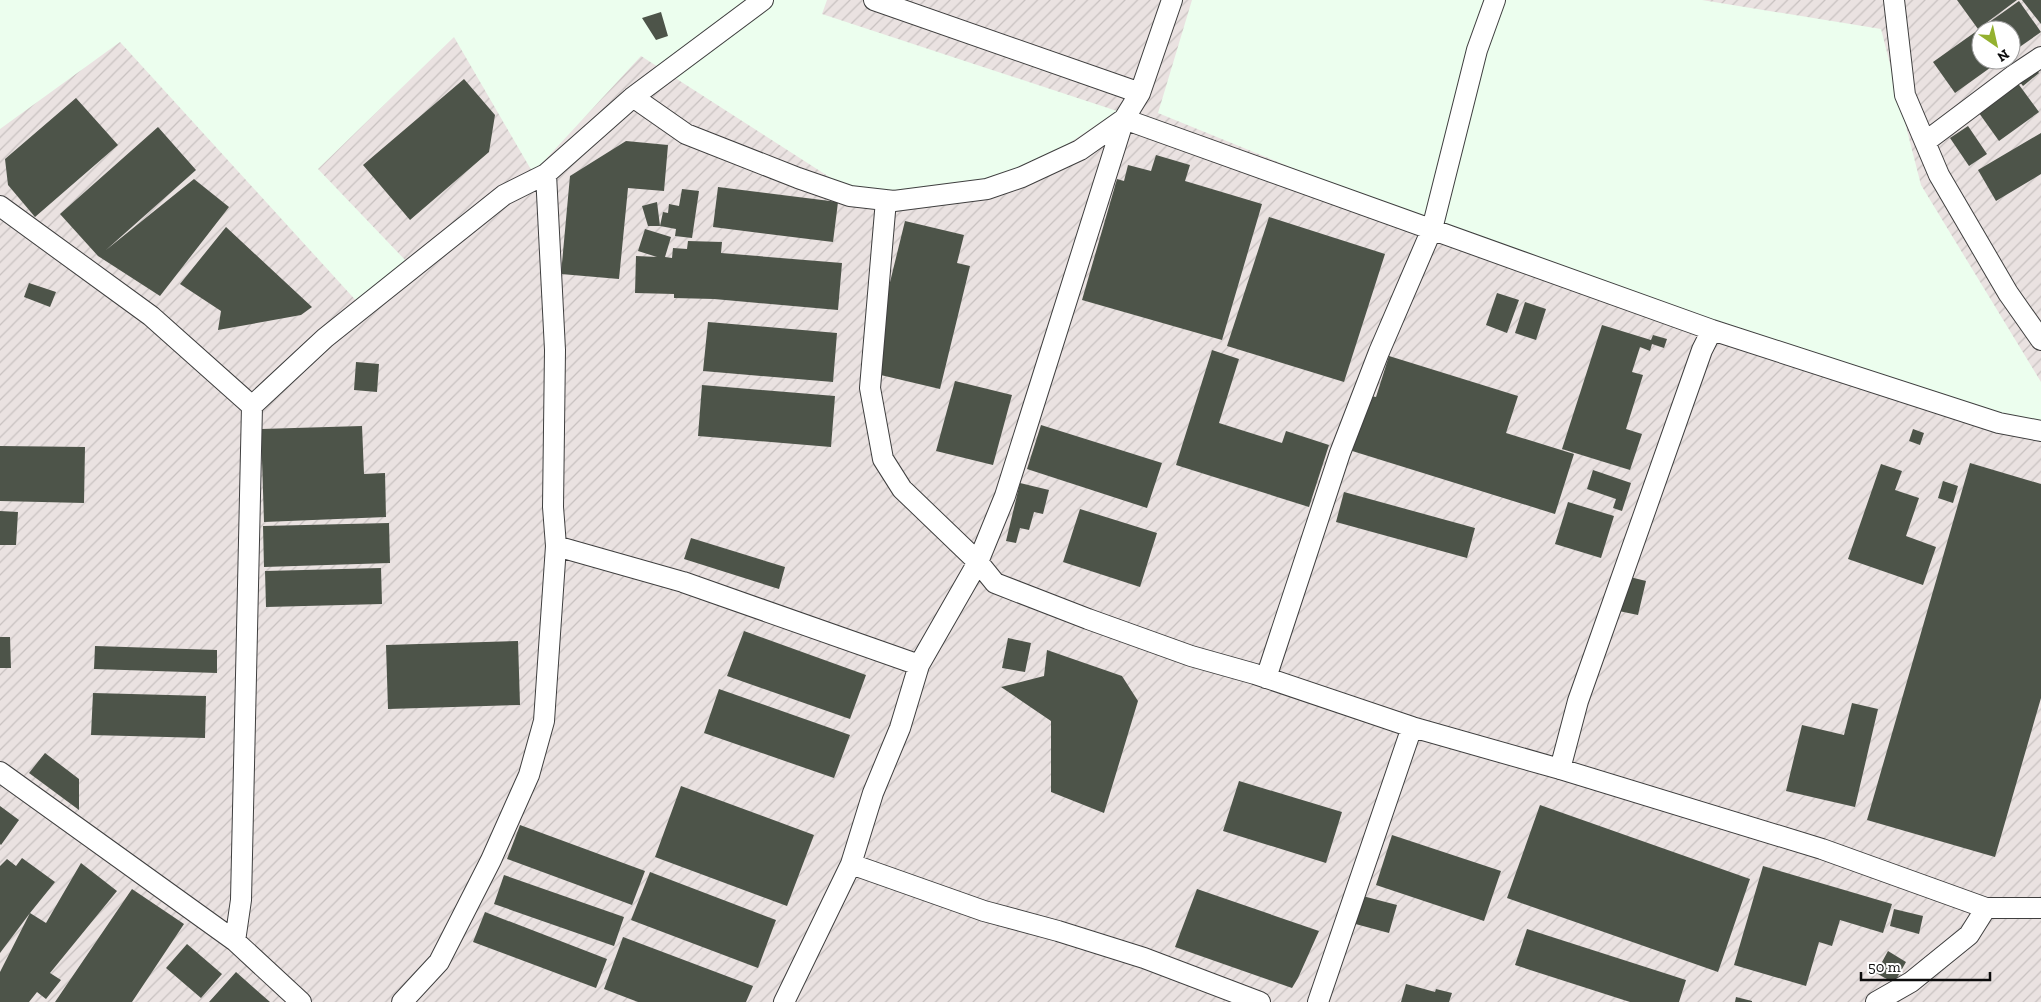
<svg xmlns="http://www.w3.org/2000/svg" width="2041" height="1002" viewBox="0 0 2041 1002" font-family="'Zilla Slab',serif">
<style>
.industrial{fill:url(#industrial-furrows);fill-rule:evenodd}
.building{fill:#4d5449}
.lines{fill:none;stroke-linecap:round;stroke-linejoin:round}
.minor-casing{stroke:#3f3f3f;stroke-width:22}
.minor{stroke:#fff;stroke-width:20}
</style>
<defs>
<pattern id="industrial-furrows" width="10" height="10" patternUnits="userSpaceOnUse" patternTransform="scale(1.25)"><rect width="10" height="10" fill="#eae2e1"/><path d="M-1 1l2-2M0 10L10 0M9 11l2-2" fill="none" stroke="#c8c1c0"/></pattern>
</defs>
<rect width="100%" height="100%" fill="#ecfeee"/>
<!-- industrial -->
<path class="industrial" d="M 827,0 L 1192,0 L 1158,113 L 1388,207 L 2041,442 L 2041,1002 L 0,1002 L 0,129 L 120,42 L 361,306 L 407,262 L 318,169 L 454,37 L 533,173 L 641,56 L 876,207 L 1019,177 L 1117,111 L 822,14 Z
M 1702,0 L 2041,0 L 2041,382 L 1921,185 L 1881,29 ZM 1981,30 L 2011,30 L 2011,60 L 1981,60 Z"/>
<!-- building -->
<path class="building" d="M 1957,0 L 2017,0 L 1978,29 Z
M 2022,0 L 2041,0 L 2041,24 Z
M 2019,1 L 2041,32 L 2011,53 L 2011,30 L 1981,30 L 1981,60 L 2001,60 L 1955,93 L 1933,62 Z
M 661,12 L 668,36 L 656,40 L 642,18 Z
M 2032,64 L 2039,73 L 2023,86 L 2015,76 Z
M 2014,78 L 2039,112 L 1999,141 L 1974,106 Z
M 464,79 L 495,115 L 489,152 L 410,220 L 363,165 Z
M 76,98 L 118,145 L 35,217 L 8,185 L 5,159 Z
M 1968,126 L 1987,154 L 1969,166 L 1950,138 Z
M 158,127 L 196,170 L 106,250 L 194,179 L 229,207 L 160,296 L 98,256 L 60,214 Z
M 2041,133 L 2041,174 L 1996,201 L 1978,170 Z
M 626,141 L 668,145 L 664,191 L 628,188 L 619,279 L 561,274 L 570,176 Z
M 1156,155 L 1190,165 L 1185,181 L 1262,204 L 1222,340 L 1082,300 L 1117,179 L 1124,181 L 1128,165 L 1151,171 Z
M 718,187 L 838,202 L 833,242 L 713,227 Z
M 682,189 L 699,191 L 692,238 L 675,236 L 676,229 L 660,226 L 663,212 L 668,213 L 669,204 L 679,206 Z
M 657,202 L 660,226 L 648,226 L 642,206 Z
M 1269,217 L 1385,254 L 1344,382 L 1227,346 Z
M 905,221 L 964,235 L 957,263 L 970,266 L 940,389 L 868,372 Z
M 226,227 L 312,307 L 301,315 L 218,330 L 221,311 L 180,284 Z
M 645,229 L 671,237 L 665,257 L 672,258 L 673,248 L 687,249 L 688,241 L 722,242 L 721,253 L 842,263 L 838,310 L 714,299 L 674,298 L 674,294 L 635,293 L 636,256 L 657,257 L 638,251 Z
M 29,283 L 56,292 L 50,307 L 24,297 Z
M 1497,293 L 1519,300 L 1507,333 L 1486,325 Z
M 1525,302 L 1546,309 L 1536,340 L 1515,333 Z
M 708,322 L 837,333 L 833,382 L 703,371 Z
M 1602,325 L 1651,340 L 1653,335 L 1667,339 L 1664,348 L 1652,344 L 1650,351 L 1640,347 L 1632,372 L 1643,375 L 1626,429 L 1642,434 L 1630,470 L 1562,449 Z
M 1212,350 L 1239,359 L 1219,423 L 1282,443 L 1286,431 L 1329,445 L 1309,507 L 1176,465 Z
M 1389,356 L 1518,396 L 1506,433 L 1574,454 L 1555,514 L 1349,450 L 1366,395 L 1376,397 Z
M 356,362 L 379,364 L 377,392 L 354,390 Z
M 955,381 L 1012,395 L 993,465 L 936,451 Z
M 702,385 L 835,396 L 831,447 L 698,436 Z
M 1041,425 L 1162,463 L 1147,508 L 1027,469 Z
M 362,426 L 364,474 L 385,473 L 386,517 L 264,522 L 261,429 Z
M 1913,429 L 1924,433 L 1920,445 L 1909,441 Z
M 0,446 L 85,447 L 84,503 L 0,501 Z
M 1970,463 L 2041,484 L 2041,698 L 1995,857 L 1867,820 Z
M 1881,464 L 1902,471 L 1895,490 L 1919,498 L 1906,536 L 1936,547 L 1923,585 L 1848,559 Z
M 1593,470 L 1631,483 L 1622,511 L 1613,508 L 1616,499 L 1587,489 Z
M 1943,481 L 1958,486 L 1953,503 L 1938,498 Z
M 1020,483 L 1049,490 L 1043,514 L 1034,512 L 1029,530 L 1020,528 L 1016,543 L 1006,541 Z
M 1344,492 L 1475,528 L 1467,558 L 1336,522 Z
M 1568,502 L 1614,516 L 1601,558 L 1555,544 Z
M 1080,509 L 1157,533 L 1140,587 L 1063,562 Z
M 0,511 L 18,512 L 16,545 L 0,545 Z
M 389,523 L 390,563 L 264,567 L 263,526 Z
M 691,538 L 785,567 L 779,589 L 684,559 Z
M 381,568 L 382,604 L 266,607 L 265,571 Z
M 1622,575 L 1646,581 L 1638,615 L 1614,610 Z
M 744,631 L 866,675 L 850,719 L 727,676 Z
M 0,637 L 10,637 L 11,668 L 0,668 Z
M 1008,638 L 1031,643 L 1025,672 L 1002,668 Z
M 518,641 L 520,705 L 388,709 L 386,645 Z
M 95,646 L 217,650 L 217,673 L 94,669 Z
M 1047,650 L 1122,676 L 1138,701 L 1104,813 L 1051,792 L 1051,721 L 1001,687 L 1044,676 Z
M 719,689 L 850,735 L 834,778 L 704,733 Z
M 93,693 L 206,696 L 205,738 L 91,735 Z
M 1852,703 L 1878,709 L 1855,807 L 1786,791 L 1802,725 L 1844,735 Z
M 45,753 L 79,779 L 79,810 L 29,773 Z
M 1239,781 L 1342,812 L 1326,863 L 1223,831 Z
M 681,786 L 814,835 L 787,906 L 655,857 Z
M 1540,805 L 1750,879 L 1718,972 L 1507,898 Z
M 0,806 L 19,820 L 1,845 L 0,844 Z
M 520,825 L 645,871 L 632,905 L 507,859 Z
M 1392,835 L 1501,871 L 1484,921 L 1376,885 Z
M 22,858 L 55,882 L 30,913 L 46,923 L 81,863 L 117,891 L 50,973 L 61,980 L 46,999 L 37,992 L 29,1002 L 0,1002 L 0,972 L 30,913 L 0,953 L 0,866 L 7,859 L 16,866 Z
M 1763,866 L 1892,904 L 1883,933 L 1840,920 L 1832,946 L 1819,942 L 1806,986 L 1734,965 Z
M 650,872 L 776,920 L 758,968 L 631,920 Z
M 504,875 L 624,917 L 614,946 L 494,904 Z
M 132,889 L 184,924 L 132,1002 L 55,1002 Z
M 1197,889 L 1319,931 L 1298,978 L 1292,988 L 1175,947 Z
M 1355,894 L 1397,905 L 1389,933 L 1348,922 Z
M 1894,909 L 1923,916 L 1919,934 L 1890,926 Z
M 485,912 L 607,959 L 596,988 L 473,942 Z
M 1527,929 L 1686,980 L 1679,1002 L 1630,1002 L 1515,965 Z
M 623,937 L 753,986 L 746,1002 L 638,1002 L 604,989 Z
M 187,944 L 222,974 L 201,998 L 166,968 Z
M 1888,951 L 1906,962 L 1894,983 L 1876,973 Z
M 236,972 L 270,1002 L 209,1002 Z
M 1406,984 L 1435,992 L 1436,989 L 1452,993 L 1449,1002 L 1401,1002 Z
M 1736,997 L 1752,1001 L 1752,1002 L 1735,1002 Z"/>
<g class="lines">
<defs>
<path id="minor" d="M 874,0 L 1140,93
M 1894,0 L 1905,95 L 1939,175 L 2008,293 L 2041,340
M 633,97 L 686,134 L 798,178 L 850,196 L 894,201 L 987,189 L 1022,177 L 1080,150 L 1124,119 L 1140,93 L 1172,0
M 1925,142 L 2014,75 L 2041,57
M 886,200 L 870,388 L 883,459 L 902,489 L 978,562 L 995,583 L 1088,619 L 1191,656 L 1255,674 L 1412,727 L 1560,769 L 1822,849 L 1986,908 L 2041,908
M 0,206 L 151,316 L 252,406
M 556,546 L 683,582 L 919,665
M 1266,678 L 1340,453 L 1379,352 L 1432,229 L 1477,50 L 1495,0
M 1560,769 L 1578,701 L 1702,350 L 1712,330
M 0,772 L 235,941 L 301,1002
M 851,864 L 984,911 L 1058,931 L 1144,958 L 1260,1002
M 235,941 L 241,900 L 252,406 L 325,338 L 504,195 L 546,174 L 633,97 L 763,0
M 402,1002 L 439,962 L 491,860 L 529,775 L 544,721 L 556,546 L 553,507 L 555,350 L 546,174
M 784,1002 L 851,864 L 873,793 L 900,728 L 919,665 L 978,562 L 1005,496 L 1124,119 L 1712,330 L 1999,423 L 2041,431
M 1318,1002 L 1412,727
M 1876,1002 L 1911,982 L 1969,935 L 1986,908"/>
</defs>
<!-- minor casing -->
<use href="#minor" class="minor-casing"/>
<!-- minor -->
<use href="#minor" class="minor"/>
</g>
<!-- north arrow -->
<g transform="translate(1996 45) rotate(146)"><circle r="24" fill="#ffffff" stroke="#9e9e9e"/>
<path d="M0-4L9 19L0 12L-9 19Z" fill="#94b12f"/>
<text y="-8" font-size="14" font-weight="bold" text-anchor="middle" fill="#0c0c0c">N</text>
</g>
<!-- scale -->
<path d="M1861 972v8h129v-8" fill="none" stroke="#0c0c0c" stroke-width="2.5"/>
<text x="1868" y="972" font-size="15" fill="#0c0c0c" stroke="#ffffff" stroke-width="4" paint-order="stroke">50 m</text>
</svg>
